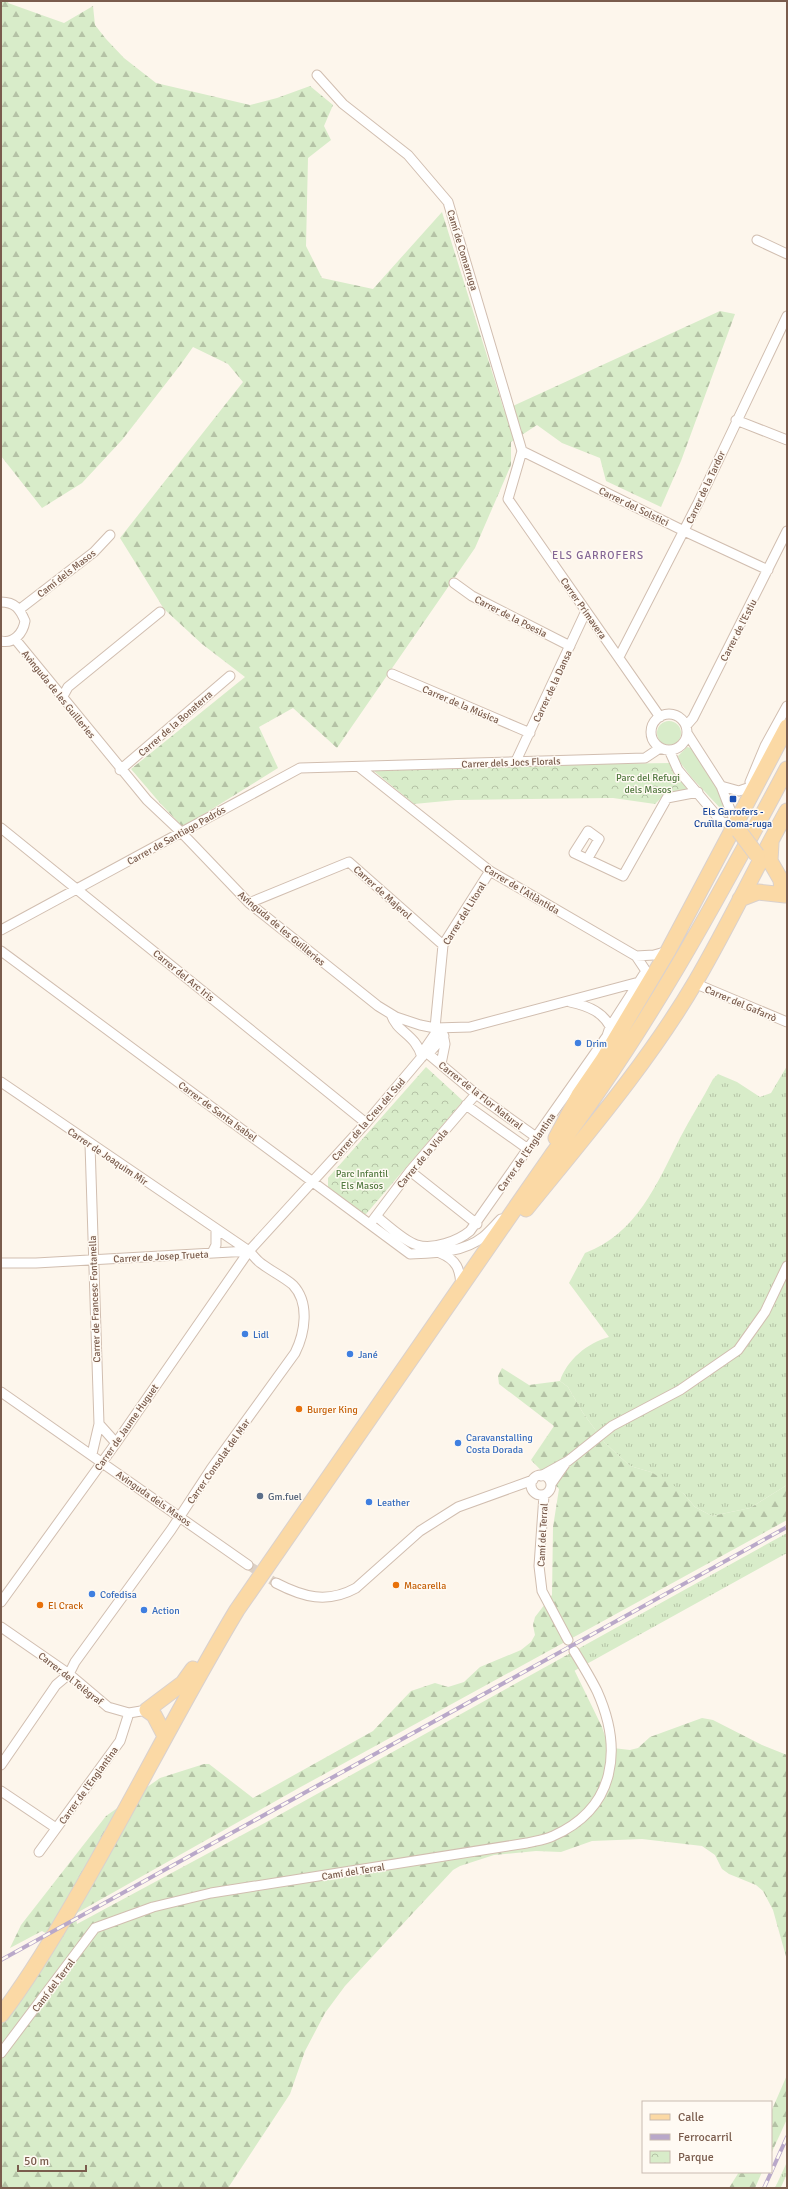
<svg xmlns="http://www.w3.org/2000/svg" width="788" height="2189" viewBox="0 0 788 2189" font-family="Signika,sans-serif">
<style>
.grass{fill:url(#grass-tufts)}
.forest{fill:url(#forest-firs)}
.park{fill:url(#park-crowns)}
.garden{fill:#d8ecc9}
.lines{fill:none;stroke-linecap:round;stroke-linejoin:round}
.street-tunnel{stroke:#dcd0c4;stroke-width:9;stroke-dasharray:9 4.5;stroke-linecap:butt}
.street-casing{stroke:#d1beb0;stroke-width:11}
.primary-casing{stroke:#dad1cd;stroke-width:17}
.street{stroke:#fff;stroke-width:9}
.primary{stroke:#fbd9a5;stroke-width:15}
.rail-casing{stroke:#b9a8c9;stroke-width:4}
.rail{stroke:#fffaf3;stroke-width:2.5;stroke-dasharray:8;stroke-linecap:butt}
.primary-bridge-casing{stroke:#dad1cd;stroke-width:17;stroke-linecap:butt}
.primary-bridge{stroke:#fbd9a5;stroke-width:15}
.transit-dot{fill:#1a4fb4;stroke:#fffaf3;stroke-width:1.5}
.shop-dot{fill:#3f7fe0;stroke:#fffaf3;stroke-width:1.5}
.food-dot{fill:#e8710a;stroke:#fffaf3;stroke-width:1.5}
.service-dot{fill:#5c6f8a;stroke:#fffaf3;stroke-width:1.5}
.labels{text-anchor:middle;stroke-width:3;stroke-linejoin:round;paint-order:stroke}
.street-label{font-size:10px;fill:#7a5c4d;stroke:#fffaf3}
.park-label{font-size:10px;fill:#537a41;stroke:#fffaf3}
.transit-label{font-size:10px;fill:#164399;stroke:#fffaf3}
.shop-label{font-size:10px;fill:#366cbe;stroke:#fffaf3;text-anchor:start}
.food-label{font-size:10px;fill:#c56008;stroke:#fffaf3;text-anchor:start}
.service-label{font-size:10px;fill:#4e5e75;stroke:#fffaf3;text-anchor:start}
.neighbourhood-label{font-size:11px;letter-spacing:1px;fill:#846695;stroke:#fffaf3}
</style>
<defs>
<pattern id="grass-tufts" width="24" height="20" patternUnits="userSpaceOnUse"><rect width="24" height="20" fill="#d8ecc9"/><path d="M3 7l-1-3M5 7V3M7 7l1-3M15 17l-1-3M17 17v-4M19 17l1-3" fill="none" stroke="#b4c2a5"/></pattern>
<pattern id="forest-firs" width="22" height="20" patternUnits="userSpaceOnUse"><rect width="22" height="20" fill="#d8ecc9"/><path d="M5 1l3.5 6h-7zM16 11l3.5 6h-7z" fill="#b4c2a5"/></pattern>
<pattern id="park-crowns" width="20" height="18" patternUnits="userSpaceOnUse"><rect width="20" height="18" fill="#d8ecc9"/><path d="M2 6a3 3 0 1 1 6 0M12 15a3 3 0 1 1 6 0" fill="none" stroke="#b4c2a5"/></pattern>
</defs>
<rect width="100%" height="100%" fill="#fdf6ec"/>
<!-- grass -->
<path class="grass" d="M 787,1066 L 787,1485 L 750,1508 L 712,1516 L 695,1507 L 684,1494 L 651,1472 L 630,1466 L 605,1443 L 583,1413 L 568,1387 L 560,1381 C 567,1360 587,1343 609,1337 L 569,1283 L 585,1253 C 636,1234 657,1184 680,1138 C 690,1118 703,1099 713,1079 L 718,1074 L 737,1082 L 760,1097 L 771,1093 Z
M 787,1533 L 787,1553 L 574,1671 L 567,1655 Z
M 787,2162 L 787,2174 L 781,2187 L 775,2188 Z"/>
<!-- forest -->
<path class="forest" d="M 1,1 L 9,1 L 8,3 L 64,23 L 93,6 L 95,25 L 106,39 L 124,58 L 156,83 L 250,105 L 277,98 L 310,86 L 333,105 L 324,126 L 331,140 L 308,158 L 306,246 L 322,278 L 373,289 L 442,212 L 504,410 L 720,311 L 735,314 L 681,461 L 661,507 L 606,481 L 600,458 L 562,443 L 537,425 L 511,442 L 511,465 L 475,548 L 337,748 L 293,708 L 259,727 L 278,768 L 183,827 L 160,803 L 131,769 L 245,677 L 202,644 L 164,609 L 120,538 L 243,382 L 228,364 L 193,347 L 181,364 L 122,440 L 82,483 L 42,508 L 1,456 Z
M 502,1368 L 529,1385 L 560,1381 L 568,1387 L 583,1413 L 605,1443 L 630,1466 L 651,1472 L 673,1485 L 684,1494 L 695,1507 L 712,1516 L 750,1508 L 787,1485 L 787,1520 L 297,1789 L 75,1914 L 77,1924 L 272,1819 L 567,1655 L 602,1727 L 607,1742 L 613,1748 L 630,1750 L 638,1748 L 650,1737 L 702,1718 L 713,1720 L 762,1745 L 787,1755 L 787,1960 L 773,1910 L 763,1891 L 756,1885 L 729,1874 L 722,1869 L 715,1855 L 702,1846 L 642,1839 L 592,1841 L 561,1852 L 536,1851 L 494,1855 L 460,1866 L 453,1870 L 345,1986 L 325,2013 L 305,2051 L 290,2094 L 228,2188 L 1,2188 L 1,2025 L 58,1940 L 42,1931 L 10,1948 L 21,1925 L 106,1816 L 160,1778 L 204,1764 L 209,1764 L 253,1798 L 373,1731 L 411,1691 L 435,1683 L 448,1687 L 464,1682 L 480,1667 L 521,1650 L 531,1642 L 535,1635 L 533,1625 L 535,1617 L 552,1595 L 553,1527 L 559,1489 L 531,1460 L 554,1426 L 499,1384 L 498,1376 Z
M 787,2075 L 787,2119 L 771,2154 L 771,2112 Z
M 739,2172 L 762,2172 L 755,2188 L 729,2188 Z"/>
<!-- park -->
<path class="park" d="M 671,763 L 690,790 L 666,793 L 655,804 L 613,798 L 456,800 L 414,804 L 369,767 Z
M 426,1067 L 463,1101 L 366,1214 L 363,1214 L 328,1187 L 328,1178 Z"/>
<!-- garden -->
<path class="garden" d="M657 733a12 12 0 1 1 24 0a12 12 0 1 1-24 0Z
M 687,747 L 695,749 L 725,802 L 725,807 L 721,809 L 692,778 L 679,761 L 678,756 Z"/>
<g class="lines">
<!-- street-tunnel -->
<path class="street-tunnel" d="M 248,1565 L 276,1583"/>
<defs>
<path id="street" d="M 317,75 L 343,104 L 408,155 L 448,202 L 522,451
M 757,240 L 787,254
M 736,420 L 787,440
M 522,451 L 508,499 L 660,717
M 522,451 L 684,531 L 768,570
M 454,583 L 472,596 L 570,646
M 1,602 C 15,602 20,609 25,621 C 23,633 14,644 1,641
M 20,609 L 94,552 L 110,535
M 15,639 L 147,800 L 181,832 L 249,903 L 378,1006 L 396,1017 L 420,1025 L 435,1028 L 470,1027 L 639,982
M 619,657 L 698,503 L 787,316
M 392,674 L 530,733
M 63,696 L 68,687 L 160,612
M651 732a18 18 0 1 1 36 0a18 18 0 1 1-36 0Z
M 686,726 L 693,718 L 787,531
M 687,733 L 721,786 L 736,825
M 669,750 L 678,770 L 721,821 L 736,825
M 516,761 L 586,611
M 359,767 L 490,871 L 636,956 L 646,971
M 120,770 L 230,676
M 750,782 L 765,746 L 787,706
M 721,786 L 739,791 L 756,785
M 1,828 L 366,1123
M 588,858 L 599,839 L 588,831 L 574,853 L 623,876 L 667,798 L 698,792
M 249,903 L 349,862 L 443,945
M 1,930 L 300,768 L 645,758 L 660,748
M 1,951 L 410,1254 C 434,1253 463,1253 483,1237 C 489,1232 495,1225 501,1219
M 636,956 L 654,955 L 668,951
M 694,983 L 787,1022
M 570,1002 C 588,1006 605,1012 612,1031
M 391,1014 C 397,1033 415,1033 422,1057
M 435,1028 L 443,945 L 490,871
M 426,1052 L 476,1094 L 536,1137
M 426,1052 L 426,1047 L 439,1028
M 441,1064 L 445,1044 L 443,1034
M 1,1082 L 249,1251 C 253,1255 257,1261 262,1264 C 271,1271 284,1277 293,1285 C 310,1303 305,1333 295,1353 L 211,1469 L 171,1530 L 75,1662 L 69,1674 L 56,1685 L 1,1765
M 466,1105 L 528,1149
M 90,1144 L 99,1424 L 92,1454
M 410,1171 L 477,1224
M 376,1216 C 386,1224 405,1242 417,1245 C 433,1250 458,1241 470,1231 L 607,1036 L 610,1027 L 646,971
M 373,1220 L 410,1171 L 476,1094
M 212,1253 L 216,1245 L 216,1229
M 440,1253 C 457,1260 460,1269 461,1286
M 1,1263 L 36,1263 L 249,1251
M 1,1392 L 248,1565
M 99,1424 L 116,1443
M531 1485a10 10 0 1 1 20 0a10 10 0 1 1-20 0Z
M 541,1476 L 568,1461 L 612,1426 L 680,1390 L 738,1350 L 765,1312 L 787,1266
M 551,1484 L 565,1464
M 544,1495 L 539,1566 L 542,1591 L 568,1640
M 276,1583 C 303,1597 327,1604 356,1588 L 420,1531 L 458,1507 L 533,1480
M 1,1602 L 116,1443 L 249,1251 L 366,1123 L 426,1052 L 430,1052 L 444,1036
M 1,1627 L 69,1674 L 108,1707 L 129,1713 L 147,1710
M 1,1791 L 56,1828
M 39,1852 L 120,1741 L 129,1713
M 1,2053 L 95,1928 L 153,1907 L 211,1893 L 527,1843 C 535,1841 545,1840 553,1836 C 616,1808 623,1749 597,1691 C 590,1677 582,1664 574,1651"/>
<path id="primary" d="M 771,843 L 770,861 L 781,880 L 782,891
M 740,899 L 758,892 L 785,895
M 556,1138 L 579,1095 L 603,1060 L 668,951 L 787,727
M 526,1209 C 585,1136 648,1063 696,981 C 728,926 756,867 787,811
M 165,1736 L 154,1715 L 147,1710 L 183,1683 L 193,1669
M 1,2015 C 30,1977 55,1935 79,1893 C 133,1800 181,1703 237,1610 L 552,1155 C 644,1035 716,902 787,769"/>
</defs>
<!-- street casing -->
<use href="#street" class="street-casing"/>
<!-- primary casing -->
<use href="#primary" class="primary-casing"/>
<!-- street -->
<use href="#street" class="street"/>
<!-- primary -->
<use href="#primary" class="primary"/>
<defs>
<path id="rail" d="M 1,1960 L 787,1527
M 764,2188 L 787,2137"/>
</defs>
<!-- rail casing -->
<use href="#rail" class="rail-casing"/>
<!-- rail -->
<use href="#rail" class="rail"/>
<defs>
<path id="primary-bridge" d="M 739,831 L 757,855"/>
</defs>
<!-- primary-bridge casing -->
<use href="#primary-bridge" class="primary-bridge-casing"/>
<!-- primary-bridge -->
<use href="#primary-bridge" class="primary-bridge"/>
</g>
<!-- markers -->
<rect class="transit-dot" x="729" y="795" width="8" height="8" rx="2"/>
<g class="shop-dot">
<circle cx="578" cy="1043" r="4"/>
<circle cx="245" cy="1334" r="4"/>
<circle cx="350" cy="1354" r="4"/>
<circle cx="458" cy="1443" r="4"/>
<circle cx="369" cy="1502" r="4"/>
<circle cx="92" cy="1594" r="4"/>
<circle cx="144" cy="1610" r="4"/>
</g>
<g class="food-dot">
<circle cx="299" cy="1409" r="4"/>
<circle cx="396" cy="1585" r="4"/>
<circle cx="40" cy="1605" r="4"/>
</g>
<circle class="service-dot" cx="260" cy="1496" r="4"/>
<g class="labels">
<!-- street labels -->
<g class="street-label">
<text transform="translate(463 250) rotate(73)" y="4">Camí de Comarruga</text>
<text transform="translate(705 487) rotate(-65)" y="4">Carrer de la Tardor</text>
<text transform="translate(634 506) rotate(26)" y="4">Carrer del Solstici</text>
<text transform="translate(66 573) rotate(-38)" y="4">Camí dels Masos</text>
<text transform="translate(584 608) rotate(55)" y="4">Carrer Primavera</text>
<text transform="translate(511 616) rotate(27)" y="4">Carrer de la Poesia</text>
<text transform="translate(738 630) rotate(-63)" y="4">Carrer de l'Estiu</text>
<text transform="translate(552 686) rotate(-65)" y="4">Carrer de la Dansa</text>
<text transform="translate(59 694) rotate(51)" y="4">Avinguda de les Guilleries</text>
<text transform="translate(461 704) rotate(23)" y="4">Carrer de la Música</text>
<text transform="translate(175 723) rotate(-41)" y="4">Carrer de la Bonaterra</text>
<text transform="translate(511 762) rotate(-2)" y="4">Carrer dels Jocs Florals</text>
<text transform="translate(176 835) rotate(-29)" y="4">Carrer de Santiago Padrós</text>
<text transform="translate(522 889) rotate(31)" y="4">Carrer de l'Atlàntida</text>
<text transform="translate(383 892) rotate(42)" y="4">Carrer de Majerol</text>
<text transform="translate(464 913) rotate(-58)" y="4">Carrer del Litoral</text>
<text transform="translate(282 928) rotate(40)" y="4">Avinguda de les Guilleries</text>
<text transform="translate(184 975) rotate(39)" y="4">Carrer del Arc Iris</text>
<text transform="translate(741 1003) rotate(23)" y="4">Carrer del Gafarrò</text>
<text transform="translate(481 1095) rotate(38)" y="4">Carrer de la Flor Natural</text>
<text transform="translate(218 1111) rotate(36)" y="4">Carrer de Santa Isabel</text>
<text transform="translate(368 1119) rotate(-49)" y="4">Carrer de la Creu del Sud</text>
<text transform="translate(526 1152) rotate(-55)" y="4">Carrer de l'Englantina</text>
<text transform="translate(108 1156) rotate(34)" y="4">Carrer de Joaquim Mir</text>
<text transform="translate(422 1158) rotate(-50)" y="4">Carrer de la Viola</text>
<text transform="translate(161 1256) rotate(-3)" y="4">Carrer de Josep Trueta</text>
<text transform="translate(94 1299) rotate(-92)" y="4">Carrer de Francesc Fontanella</text>
<text transform="translate(126 1427) rotate(-55)" y="4">Carrer de Jaume Huguet</text>
<text transform="translate(218 1461) rotate(-55)" y="4">Carrer Consolat del Mar</text>
<text transform="translate(154 1498) rotate(35)" y="4">Avinguda dels Masos</text>
<text transform="translate(542 1535) rotate(-87)" y="4">Camí del Terral</text>
<text transform="translate(71 1678) rotate(38)" y="4">Carrer del Telègraf</text>
<text transform="translate(88 1785) rotate(-54)" y="4">Carrer de l'Englantina</text>
<text transform="translate(353 1871) rotate(-9)" y="4">Camí del Terral</text>
<text transform="translate(53 1985) rotate(-53)" y="4">Camí del Terral</text>
</g>
<!-- park labels -->
<g class="park-label">
<text x="648" y="781">Parc del Refugi<tspan x="648" dy="12">dels Masos</tspan></text>
<text x="362" y="1177">Parc Infantil<tspan x="362" dy="12">Els Masos</tspan></text>
</g>
<!-- transit labels -->
<g class="transit-label">
<text x="733" y="815">Els Garrofers -<tspan x="733" dy="12">Cruïlla Coma-ruga</tspan></text>
</g>
<!-- shop labels -->
<g class="shop-label">
<text x="586" y="1047">Drim</text>
<text x="253" y="1338">Lidl</text>
<text x="358" y="1358">Jané</text>
<text x="466" y="1441">Caravanstalling<tspan x="466" dy="12">Costa Dorada</tspan></text>
<text x="377" y="1506">Leather</text>
<text x="100" y="1598">Cofedisa</text>
<text x="152" y="1614">Action</text>
</g>
<!-- food labels -->
<g class="food-label">
<text x="307" y="1413">Burger King</text>
<text x="404" y="1589">Macarella</text>
<text x="48" y="1609">El Crack</text>
</g>
<!-- service labels -->
<g class="service-label">
<text x="268" y="1500">Gm.fuel</text>
</g>
<!-- neighbourhood labels -->
<g class="neighbourhood-label">
<text x="598" y="559">ELS GARROFERS</text>
</g>
</g>
<!-- border -->
<rect width="788" height="2189" fill="none" stroke="#7a5c4d" stroke-width="4"/>
<!-- legend -->
<rect x="642" y="2101" width="130" height="72" fill="#fffaf3" stroke="#cabbb1"/>
<rect x="650" y="2114" width="20" height="6" fill="#fbd9a5" stroke="#cabbb1"/>
<text x="678" y="2121" font-size="12" fill="#7a5c4d">Calle</text>
<rect x="650" y="2134" width="20" height="6" fill="#b9a8c9" stroke="#cabbb1"/>
<text x="678" y="2141" font-size="12" fill="#7a5c4d">Ferrocarril</text>
<rect x="650" y="2151" width="20" height="12" fill="url(#park-crowns)" stroke="#cabbb1"/>
<text x="678" y="2161" font-size="12" fill="#7a5c4d">Parque</text>
<!-- scale -->
<path d="M18 2165v6h68v-6" fill="none" stroke="#7a5c4d" stroke-width="2"/>
<text x="24" y="2165" font-size="12" fill="#7a5c4d" stroke="#fffaf3" stroke-width="3" paint-order="stroke">50 m</text>
</svg>
